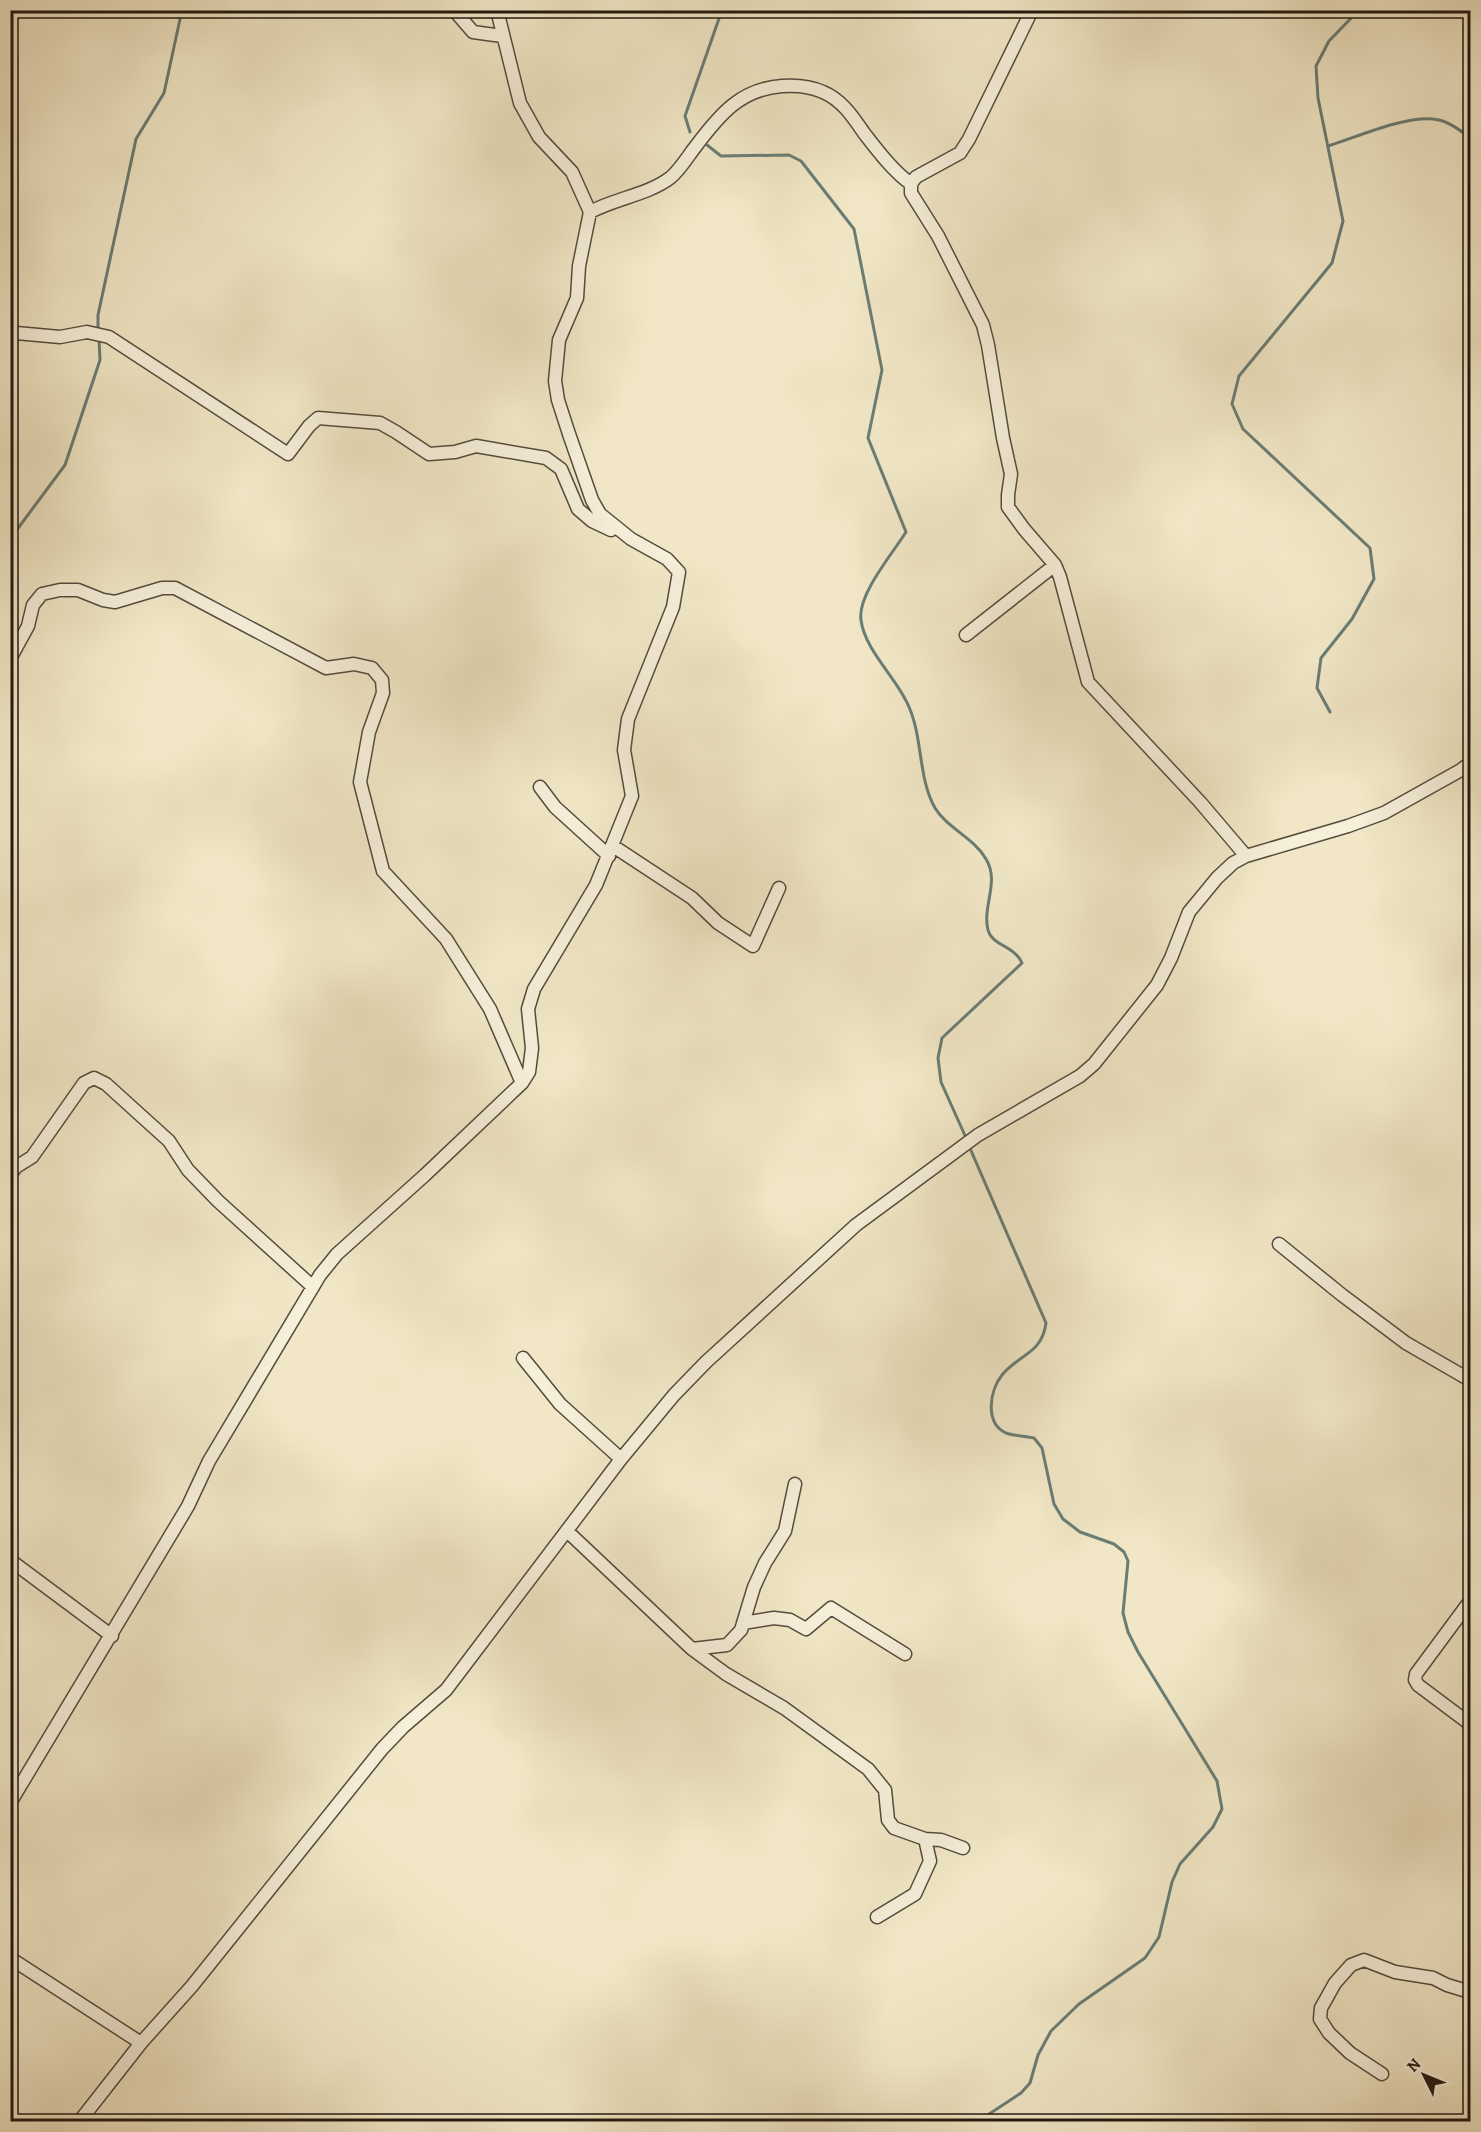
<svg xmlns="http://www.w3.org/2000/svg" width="1481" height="2132" viewBox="0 0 1481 2132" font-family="Alegreya,serif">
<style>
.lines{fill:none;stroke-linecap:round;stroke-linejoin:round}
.stream{stroke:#6a7d75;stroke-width:3}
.minor-casing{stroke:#544c3e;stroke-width:15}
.minor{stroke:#f6efda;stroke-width:12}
</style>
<rect width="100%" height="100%" fill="#f1e7c6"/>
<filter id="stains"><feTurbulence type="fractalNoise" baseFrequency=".00333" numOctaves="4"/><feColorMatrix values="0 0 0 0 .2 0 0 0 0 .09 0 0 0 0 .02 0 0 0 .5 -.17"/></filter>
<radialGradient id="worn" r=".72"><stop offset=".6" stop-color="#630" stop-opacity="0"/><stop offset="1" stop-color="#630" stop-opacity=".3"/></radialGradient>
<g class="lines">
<!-- stream -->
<path class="stream" d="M 690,132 L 685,116 L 722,10
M 707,145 L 721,156 L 789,155 L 801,161 L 854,229 L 882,370 L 868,438 L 906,532 C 893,553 857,595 861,620 C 865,651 897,678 909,707 C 923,739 918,778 935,808 C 948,829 973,837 986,859 C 1000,882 982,906 988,930 C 992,946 1014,945 1022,963 L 942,1038 L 938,1058 L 941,1082 L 967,1140
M 1328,146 C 1357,137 1404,116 1433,119 C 1447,120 1460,130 1470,138
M 98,330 L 98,315 L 136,139 L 164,93 L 182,10
M 10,539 L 65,465 L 100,360 L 99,339
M 1330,712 L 1317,688 L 1321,658 L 1352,619 L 1374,579 L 1370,548 L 1243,429 L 1232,404 L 1239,376 L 1332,263 L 1343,221 L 1318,98 L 1316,66 L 1329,41 L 1359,10
M 969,1146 L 1046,1323 C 1042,1354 1019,1354 1002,1375 C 990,1390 984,1423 1006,1433 C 1014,1436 1026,1436 1034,1438 L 1042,1448 L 1054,1504 L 1063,1519 L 1080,1532 L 1114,1544 L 1124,1552 L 1128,1561 L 1123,1613 L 1128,1632 L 1138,1652 L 1217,1781 L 1222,1809 L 1213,1827 L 1180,1864 L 1172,1882 L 1159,1937 L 1145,1958 L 1079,2004 L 1051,2031 L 1038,2055 L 1030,2083 L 1021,2093 L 977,2122"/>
<defs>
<path id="minor" d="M 454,10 L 473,32 L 502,36
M 1032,10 L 969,139 L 960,153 L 916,177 L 911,184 L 911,193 L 938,236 L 983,325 L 988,345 L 1003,438 L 1011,474 L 1008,495 L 1008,507 L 1024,529 L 1055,565 L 1060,577 L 1088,682 L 1200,802 L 1246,856
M 590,212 C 616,198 647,195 670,178 C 680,170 688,156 696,146 C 720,114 741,89 782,86 C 796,85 810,86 823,92 C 842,100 853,117 864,133 C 878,151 893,171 911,184
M 10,329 L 16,333 L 60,337 L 87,332 L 109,337 L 288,454 L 309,426 L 318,418 L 380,423 L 396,432 L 429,454 L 455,452 L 476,446 L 546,458 L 561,469 L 578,509 L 592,521 L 611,530
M 966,635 L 1055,565
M 10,659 L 28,626 L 33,605 L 42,594 L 60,590 L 78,590 L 103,600 L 115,602 L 162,588 L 175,588 L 326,668 L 354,664 L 372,668 L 382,680 L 383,693 L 369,732 L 360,782 L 383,871 L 446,939 L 490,1009 L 522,1083
M 540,787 L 555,807 L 609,856
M 613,846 L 692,898 L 718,923 L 753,946 L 779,888
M 10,1175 L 16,1167 L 32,1157 L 84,1083 L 94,1078 L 106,1084 L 169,1141 L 188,1170 L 218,1201 L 313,1287
M 1279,1244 L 1342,1295 L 1406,1343 L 1470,1380
M 523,1358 L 560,1404 L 621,1459
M 567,1531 L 692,1649 L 726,1674 L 784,1708 L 868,1769 L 885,1790 L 888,1820 L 894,1828 L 925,1839 L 941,1840 L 963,1848
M 10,1560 L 112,1636
M 1470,1601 L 1416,1674 L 1415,1680 L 1418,1685 L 1470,1724
M 743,1623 L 774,1618 L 790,1620 L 806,1629 L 831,1608 L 905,1654
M 692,1649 L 727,1645 L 741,1630 L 754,1587 L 765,1563 L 785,1531 L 795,1484
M 10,1803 L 188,1506 L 209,1461 L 320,1275 L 337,1254 L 425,1175 L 522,1083 L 529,1072 L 532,1048 L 528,1009 L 534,989 L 596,885 L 632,796 L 624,750 L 628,719 L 673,607 L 679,572 L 667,559 L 631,539 L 600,514 L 592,500 L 569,434 L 558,400 L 555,381 L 559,340 L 577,298 L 579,266 L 590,212 L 572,172 L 539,137 L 520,103 L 497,10
M 877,1917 L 915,1894 L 930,1861 L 925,1839
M 10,1958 L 141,2043
M 1382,2074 L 1350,2053 L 1329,2033 L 1320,2019 L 1321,2008 L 1335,1983 L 1351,1965 L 1364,1960 L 1395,1972 L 1433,1978 L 1447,1985 L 1470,1992
M 79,2122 L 141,2043 L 192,1986 L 382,1749 L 403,1727 L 446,1690 L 621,1459 L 674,1395 L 706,1362 L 856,1225 L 978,1135 L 1080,1076 L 1094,1064 L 1157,985 L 1171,958 L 1189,912 L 1217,878 L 1233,863 L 1246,856 L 1348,826 L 1384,813 L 1461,770 L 1470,763"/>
</defs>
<!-- minor casing -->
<use href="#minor" class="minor-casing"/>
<!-- minor -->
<use href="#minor" class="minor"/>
</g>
<!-- margin -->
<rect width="1481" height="2132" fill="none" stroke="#f1e7c6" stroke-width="36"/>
<rect x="12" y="12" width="1457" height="2108" fill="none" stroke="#201910" stroke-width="3"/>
<rect x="18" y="18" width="1445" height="2096" fill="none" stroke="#201910" stroke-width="1.5"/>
<!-- north arrow -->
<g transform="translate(1424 2075) rotate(313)" stroke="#f6efda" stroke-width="4.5" paint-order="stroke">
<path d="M0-4.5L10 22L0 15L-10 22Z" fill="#201910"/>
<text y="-9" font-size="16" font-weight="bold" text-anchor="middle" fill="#201910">N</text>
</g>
<rect width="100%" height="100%" filter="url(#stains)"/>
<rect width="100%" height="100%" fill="url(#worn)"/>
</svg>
